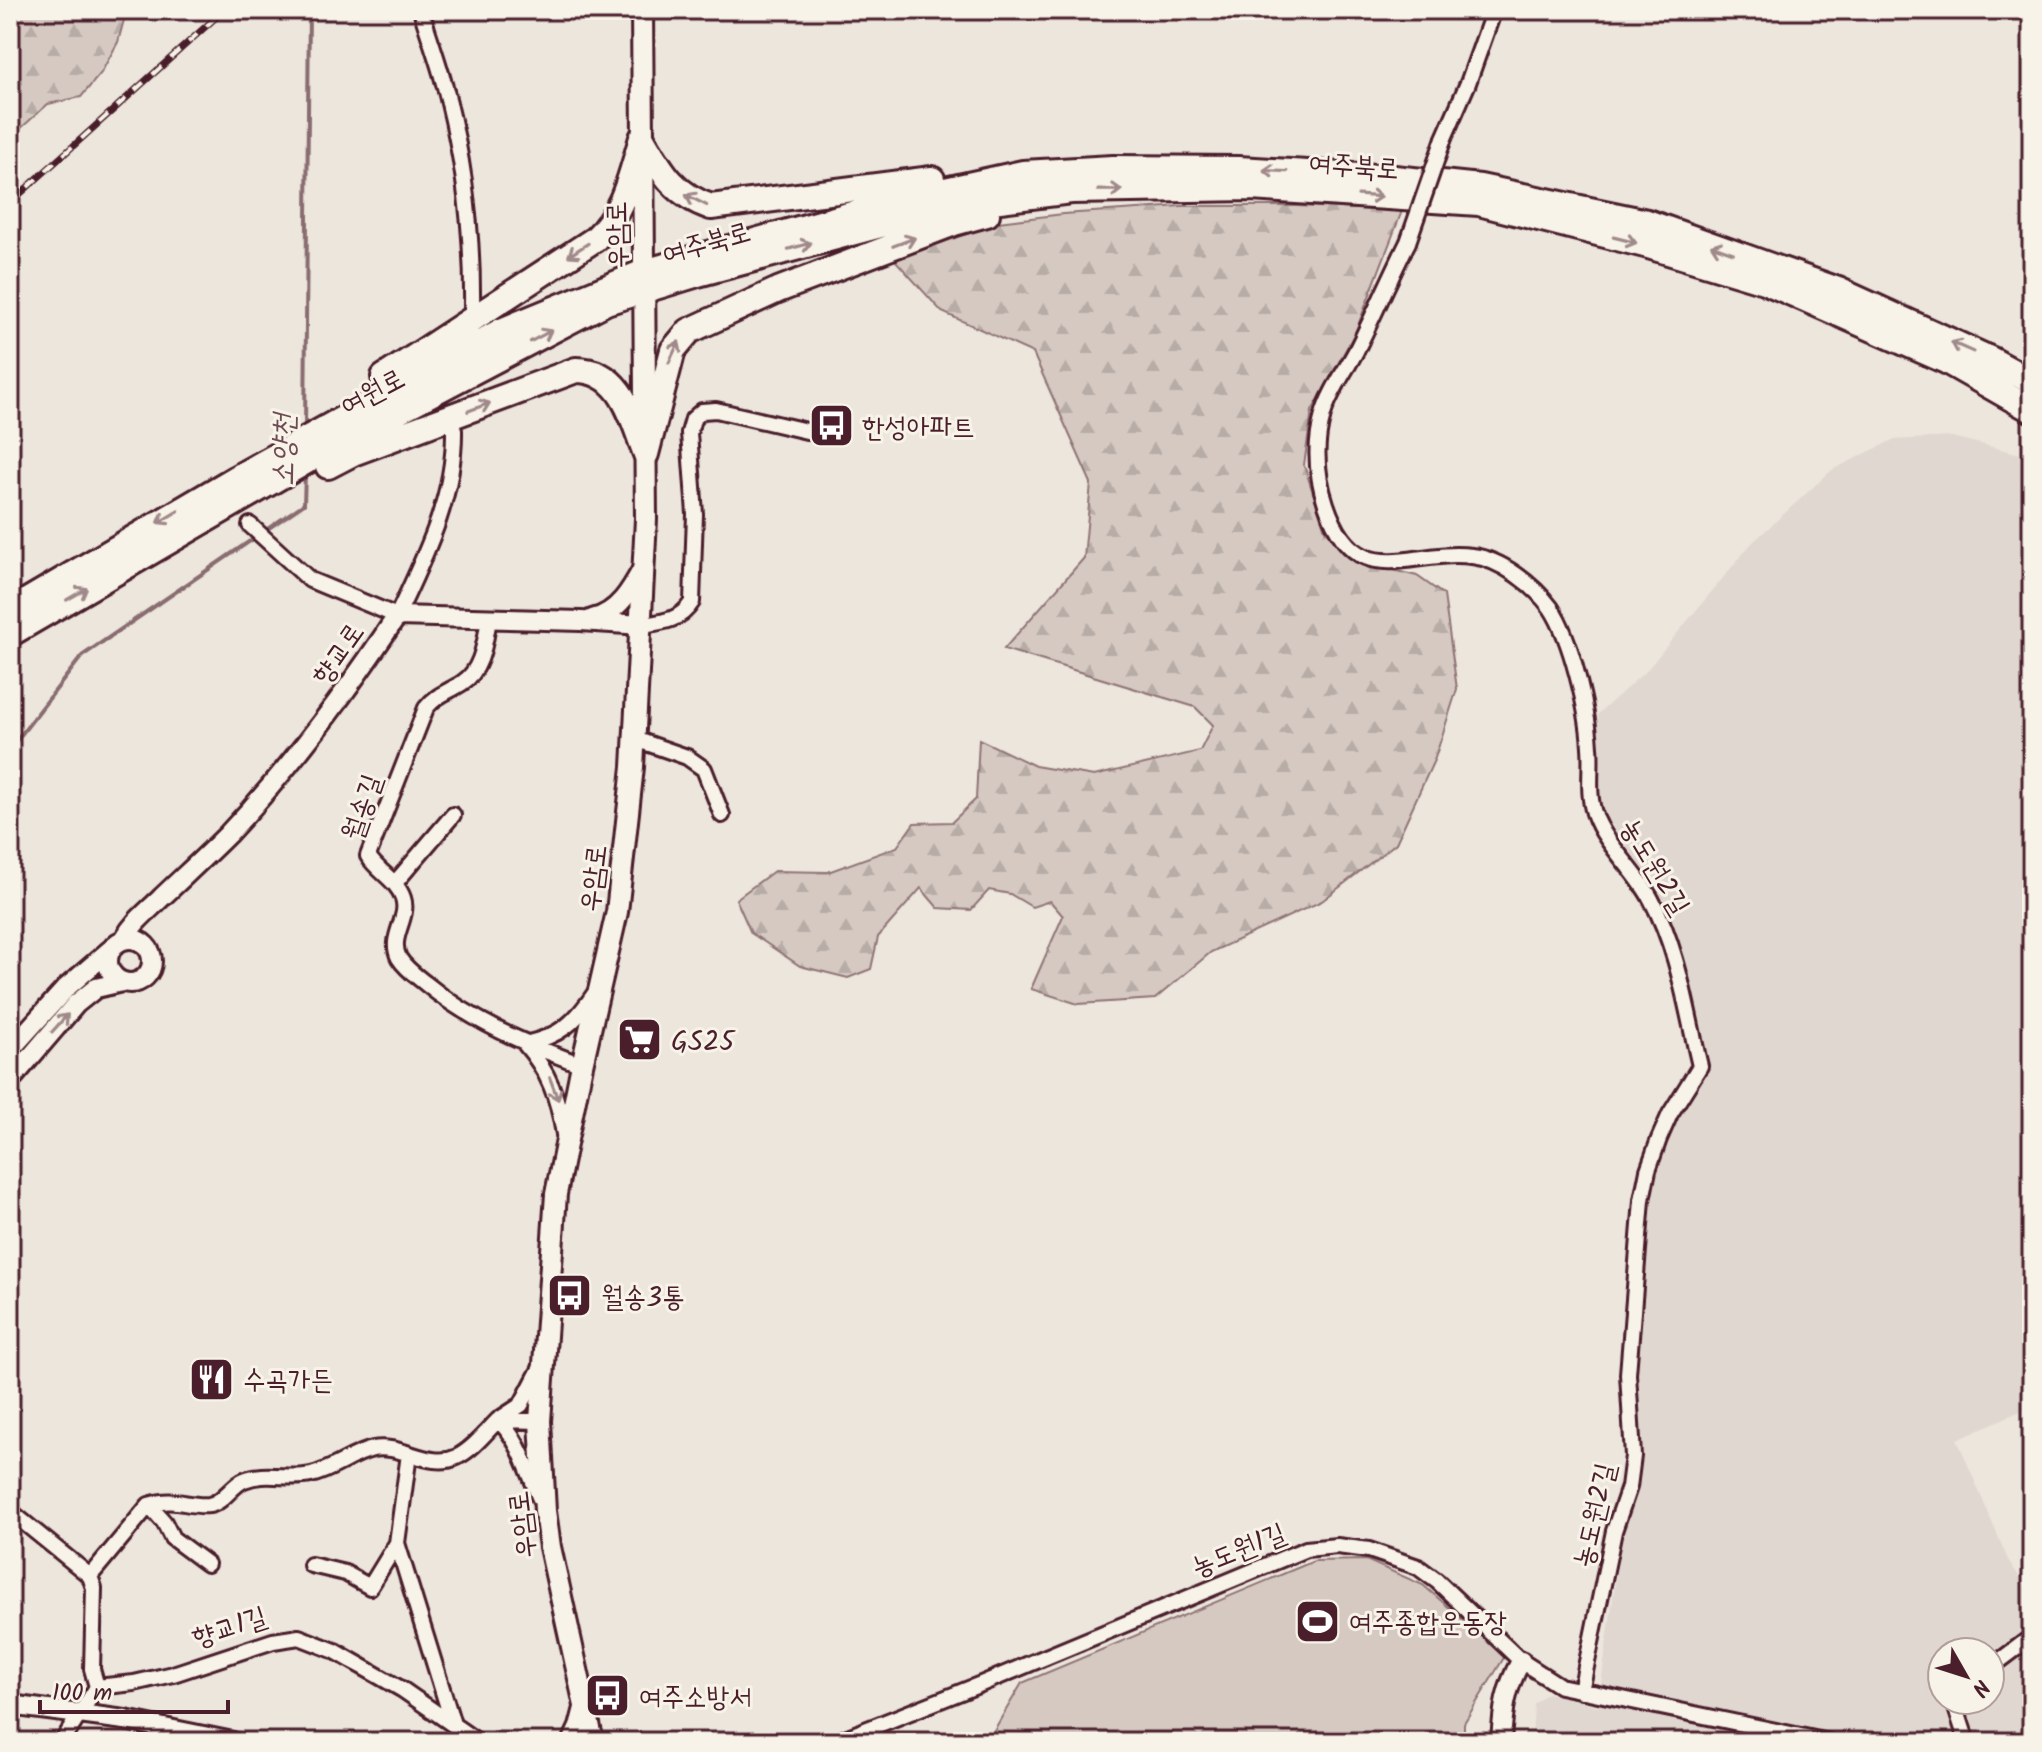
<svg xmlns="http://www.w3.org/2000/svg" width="2042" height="1752" viewBox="0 0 2042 1752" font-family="Kalam,'Poor Story',sans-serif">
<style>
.built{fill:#e0d7d0;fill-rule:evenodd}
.green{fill:#d5c9c2;stroke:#907476;stroke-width:2}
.forest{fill:url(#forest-firs);stroke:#907476;stroke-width:2}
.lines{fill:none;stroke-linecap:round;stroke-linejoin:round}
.stream{stroke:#896c6f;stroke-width:4}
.minor-casing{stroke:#4a1f2b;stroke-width:20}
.tertiary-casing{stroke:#4a1f2b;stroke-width:24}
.secondary-casing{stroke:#4a1f2b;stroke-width:26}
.trunk-casing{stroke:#4a1f2b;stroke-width:30}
.minor{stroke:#f7f3e8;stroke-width:14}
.tertiary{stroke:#f7f3e8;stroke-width:18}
.secondary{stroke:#f7f3e8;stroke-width:20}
.trunk{stroke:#f7f3e8;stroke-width:24}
.rail-casing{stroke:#4a1f2b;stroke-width:7}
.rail{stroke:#f7f3e8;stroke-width:4;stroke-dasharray:12;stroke-linecap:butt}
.minor-bridge-casing{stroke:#4a1f2b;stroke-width:20;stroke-linecap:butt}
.minor-bridge{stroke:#f7f3e8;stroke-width:14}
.oneway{stroke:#a0898a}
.labels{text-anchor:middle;stroke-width:6;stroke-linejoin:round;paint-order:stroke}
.street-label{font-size:28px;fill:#4a1f2b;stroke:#f7f3e8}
.poi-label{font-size:28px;fill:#4a1f2b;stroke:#f7f3e8;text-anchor:start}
.water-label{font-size:30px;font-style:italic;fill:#6f4c53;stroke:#f7f3e8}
</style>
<defs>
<pattern id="forest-firs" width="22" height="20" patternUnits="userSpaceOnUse" patternTransform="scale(2)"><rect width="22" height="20" fill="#d5c9c2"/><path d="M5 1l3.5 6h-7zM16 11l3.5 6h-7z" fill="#b8aca7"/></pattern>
</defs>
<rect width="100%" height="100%" fill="#ece6dd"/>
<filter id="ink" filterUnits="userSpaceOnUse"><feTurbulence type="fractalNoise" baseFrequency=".0125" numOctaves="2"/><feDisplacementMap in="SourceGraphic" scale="16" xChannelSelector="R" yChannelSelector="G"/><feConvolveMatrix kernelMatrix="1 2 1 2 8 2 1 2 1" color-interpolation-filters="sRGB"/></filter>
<g filter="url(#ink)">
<!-- built -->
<path class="built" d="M 1952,437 L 2032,457 L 2032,1406 L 1957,1439 L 2008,1560 L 2032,1596 L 2032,1742 L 1532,1742 L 1534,1704 L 1547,1693 L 1598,1706 L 1619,1555 L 1640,1449 L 1633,1373 L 1648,1200 L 1659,1156 L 1683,1101 L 1703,1032 L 1679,939 L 1658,891 L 1606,817 L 1597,793 L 1598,714 L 1647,670 L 1751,544 L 1832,470 L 1893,440 ZM 1942,1652 L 1990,1652 L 1990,1700 L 1942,1700 Z"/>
<!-- green -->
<path class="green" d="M 1366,1560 L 1423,1585 L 1505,1656 L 1464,1723 L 1464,1742 L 987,1742 L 1022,1683 L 1314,1561 Z"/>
<!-- forest -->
<path class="forest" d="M 10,10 L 121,10 L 125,16 L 118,42 L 101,73 L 81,97 L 48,104 L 10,138 Z
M 1182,206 L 1297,206 L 1402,211 L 1355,333 L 1312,411 L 1304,465 L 1325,530 L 1360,562 L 1417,576 L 1444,595 L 1457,689 L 1435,758 L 1396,843 L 1322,901 L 1211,952 L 1155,999 L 1078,1004 L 1031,989 L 1063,916 L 1050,901 L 1032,907 L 1010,894 L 989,890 L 971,910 L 938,908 L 921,888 L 878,937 L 871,969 L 848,978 L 800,966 L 751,933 L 736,899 L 774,871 L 828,872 L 897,847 L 914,823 L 952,822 L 976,799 L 979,739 L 1035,766 L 1094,776 L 1200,751 L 1213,725 L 1195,707 L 1004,649 L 1084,558 L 1091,483 L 1033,353 L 942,312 L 895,260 L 998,222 L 1063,214 Z"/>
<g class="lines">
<!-- stream -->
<path class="stream" d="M 305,428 L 309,10
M 10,749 L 82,656 L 304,504 L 305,472"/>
<defs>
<path id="minor" d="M 421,10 C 430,40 441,69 448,99 C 465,167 473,238 472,309
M 1444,138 L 1468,83 L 1494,10
M 1408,242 C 1390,278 1374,315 1356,351 C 1345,372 1329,393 1323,415 C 1314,446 1316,474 1326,504 C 1356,595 1409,548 1472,556 C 1501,559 1534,585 1551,608 C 1571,638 1588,710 1590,747 C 1592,768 1587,792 1594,813 C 1605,845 1635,869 1651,899 C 1679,951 1686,1009 1700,1066 L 1670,1114 L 1659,1139 L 1648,1170 L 1642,1200 L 1628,1374 L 1633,1456 L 1629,1487 L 1614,1531 L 1581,1691
M 250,525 L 310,580 L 397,616 C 425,556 455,497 454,430
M 489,619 C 485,640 483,670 462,683 C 448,692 436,695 426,708 L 368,856 C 378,872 397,880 403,898 C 410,918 388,937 399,958 C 405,968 416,976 425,983 C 472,1022 526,1044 582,1065
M 642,625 C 663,622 680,621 692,602 L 695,514 L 689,433 L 693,419 L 702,411 L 716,410 L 811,432
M 635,739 L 687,757 L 704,769 L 722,815
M 395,883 L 453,815
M 564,1134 C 558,1098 549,1072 525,1044 C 560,1036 575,1023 595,993
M 540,1369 L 521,1405 L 498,1420 C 520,1440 528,1472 540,1499
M 409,1454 L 397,1543 L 453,1724
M 149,1505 L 164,1522 L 172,1538 L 207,1564
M 10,1511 L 90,1576 L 149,1505 C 176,1496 186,1507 209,1505 C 223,1503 232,1485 244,1480 C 265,1471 289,1480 311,1475 C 333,1470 351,1454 373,1449 C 400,1443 430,1470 457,1457 C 473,1449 486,1432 498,1420 L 540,1421
M 311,1565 L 345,1573 L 370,1587 L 397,1543
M 90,1576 L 94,1588 L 92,1669 L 97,1687
M 1990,1668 L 2026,1641 L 2032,1640
M 1965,1700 L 1957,1711 L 1967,1742
M 62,1742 L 97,1687 L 134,1683 L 173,1674 L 273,1641 L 299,1637 L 335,1651 L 403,1690 L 478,1742
M 835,1742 L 981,1684 L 1306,1549 L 1337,1546 L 1369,1550 L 1418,1567 L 1437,1581 L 1521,1661 L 1560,1686 L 1829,1742"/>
<path id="tertiary" d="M 592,619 C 619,613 632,588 644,566
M108 961a22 22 0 1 1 44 0a22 22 0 1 1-44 0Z
M 124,939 C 134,921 147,912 161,898 C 183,877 206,856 228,834 C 291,767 346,693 397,616 L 581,621 L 642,625
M 10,1050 L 66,988 L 110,950
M 10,1081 L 76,1004 L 96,988 L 122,982
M 10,1705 L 125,1720 L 233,1742
M 572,1742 L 579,1727 L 585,1704
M 1501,1742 C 1503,1709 1505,1690 1521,1661"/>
<path id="secondary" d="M 593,1742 L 550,1547 L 545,1511 L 540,1421 L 556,1194 L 582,1065 L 617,912 L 633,767 L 646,519 L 642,10"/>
<path id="trunk" d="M 642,138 C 661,170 674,195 711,207 L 932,179
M 384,377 L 595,239 C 624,212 631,175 642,138
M 646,454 L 673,350 L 689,331 L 778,290 L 954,223 L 987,214
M 328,466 L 353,453 L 576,370 C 623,370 632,419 646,454
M 10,611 L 236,478 L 501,331 L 644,272 L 913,197 L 1023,173 L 1113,168 L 1238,169 L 1394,178 L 1480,187 L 1647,222 L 1838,290 L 1992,360 L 2032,382
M 10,634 L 348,437 L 606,302 L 698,274 L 952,206 L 1071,191 L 1251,188 L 1479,203 L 1645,245 L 1764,281 L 1946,361 L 2032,410"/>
</defs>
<!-- minor casing -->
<use href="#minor" class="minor-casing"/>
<!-- tertiary casing -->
<use href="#tertiary" class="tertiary-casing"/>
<!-- secondary casing -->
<use href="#secondary" class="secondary-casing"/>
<!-- trunk casing -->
<use href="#trunk" class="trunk-casing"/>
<!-- minor -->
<use href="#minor" class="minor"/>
<!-- tertiary -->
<use href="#tertiary" class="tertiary"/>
<!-- secondary -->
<use href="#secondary" class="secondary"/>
<!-- trunk -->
<use href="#trunk" class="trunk"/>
<defs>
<path id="rail" d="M 10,203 L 224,10"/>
</defs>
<!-- rail casing -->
<use href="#rail" class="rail-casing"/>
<!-- rail -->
<use href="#rail" class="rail"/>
<defs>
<path id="minor-bridge" d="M 1408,242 L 1444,138"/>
</defs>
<!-- minor-bridge casing -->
<use href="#minor-bridge" class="minor-bridge-casing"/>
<!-- minor-bridge -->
<use href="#minor-bridge" class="minor-bridge"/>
</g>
<!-- one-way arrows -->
<defs><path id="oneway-shaft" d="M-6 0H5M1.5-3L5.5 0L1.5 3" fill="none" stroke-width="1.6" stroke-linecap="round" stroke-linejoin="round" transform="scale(2)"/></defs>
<g class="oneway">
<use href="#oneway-shaft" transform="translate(1275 171) rotate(-177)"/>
<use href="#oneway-shaft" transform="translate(1110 190) rotate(-1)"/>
<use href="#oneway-shaft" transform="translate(1370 196) rotate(4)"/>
<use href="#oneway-shaft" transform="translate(696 200) rotate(-153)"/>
<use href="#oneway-shaft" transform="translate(1625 240) rotate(14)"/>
<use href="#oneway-shaft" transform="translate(904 242) rotate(-21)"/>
<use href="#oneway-shaft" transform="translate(800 246) rotate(-15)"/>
<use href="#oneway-shaft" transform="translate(1722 249) rotate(-160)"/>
<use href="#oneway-shaft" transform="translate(578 250) rotate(147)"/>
<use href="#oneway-shaft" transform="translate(541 336) rotate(-28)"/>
<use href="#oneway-shaft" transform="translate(1962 347) rotate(-156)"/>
<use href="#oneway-shaft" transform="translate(674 352) rotate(-65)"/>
<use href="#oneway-shaft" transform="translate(479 407) rotate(-21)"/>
<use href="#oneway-shaft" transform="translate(168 517) rotate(149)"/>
<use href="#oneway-shaft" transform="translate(77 594) rotate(-30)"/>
<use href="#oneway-shaft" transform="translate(60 1023) rotate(-48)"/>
<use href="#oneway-shaft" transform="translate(554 1089) rotate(69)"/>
</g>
</g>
<!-- icons -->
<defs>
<symbol id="bus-square" viewBox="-11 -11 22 22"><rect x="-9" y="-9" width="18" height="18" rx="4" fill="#4a1f2b" stroke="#f7f3e8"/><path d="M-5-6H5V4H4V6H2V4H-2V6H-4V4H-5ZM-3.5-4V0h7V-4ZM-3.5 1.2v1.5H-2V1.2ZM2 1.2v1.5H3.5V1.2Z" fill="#fff"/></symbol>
<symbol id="supermarket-square" viewBox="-11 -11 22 22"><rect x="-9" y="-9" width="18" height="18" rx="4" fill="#4a1f2b" stroke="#f7f3e8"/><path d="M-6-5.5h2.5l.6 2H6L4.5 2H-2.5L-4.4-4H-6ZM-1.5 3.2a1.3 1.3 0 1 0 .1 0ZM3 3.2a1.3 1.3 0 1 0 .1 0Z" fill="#fff"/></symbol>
<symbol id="restaurant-square" viewBox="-11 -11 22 22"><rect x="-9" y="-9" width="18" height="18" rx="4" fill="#4a1f2b" stroke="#f7f3e8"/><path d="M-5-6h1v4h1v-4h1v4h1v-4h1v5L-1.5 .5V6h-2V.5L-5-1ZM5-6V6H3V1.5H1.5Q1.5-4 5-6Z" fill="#fff"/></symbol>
<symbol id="stadium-square" viewBox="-11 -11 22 22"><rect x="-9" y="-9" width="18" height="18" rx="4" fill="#4a1f2b" stroke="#f7f3e8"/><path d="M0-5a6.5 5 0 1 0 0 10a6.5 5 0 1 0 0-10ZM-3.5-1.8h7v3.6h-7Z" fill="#fff"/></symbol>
</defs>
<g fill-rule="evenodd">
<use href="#bus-square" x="806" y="400" width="51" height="51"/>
<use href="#supermarket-square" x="614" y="1014" width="51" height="51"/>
<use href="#bus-square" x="544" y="1270" width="51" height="51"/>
<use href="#restaurant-square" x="186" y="1354" width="51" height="51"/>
<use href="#stadium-square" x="1292" y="1596" width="51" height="51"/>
<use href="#bus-square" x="582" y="1670" width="51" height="51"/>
</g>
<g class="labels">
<!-- street labels -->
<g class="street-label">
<text transform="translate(1354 165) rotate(4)" y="10">여주북로</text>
<text transform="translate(616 235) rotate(-91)" y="10">우암로</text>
<text transform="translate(706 242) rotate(-16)" y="10">여주북로</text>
<text transform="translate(372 391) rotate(-28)" y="10">여원로</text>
<text transform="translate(337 653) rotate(-55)" y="10">향교로</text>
<text transform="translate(361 807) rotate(-71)" y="10">월송길</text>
<text transform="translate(1656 866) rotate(59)" y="10">농도원2길</text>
<text transform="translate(592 878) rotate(-83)" y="10">우암로</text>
<text transform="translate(1593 1515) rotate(-77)" y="10">농도원2길</text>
<text transform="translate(521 1525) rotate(-97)" y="10">우암로</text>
<text transform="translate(1238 1549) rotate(-22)" y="10">농도원1길</text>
<text transform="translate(229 1626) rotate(-18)" y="10">향교1길</text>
</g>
<!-- poi labels -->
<g class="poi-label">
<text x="862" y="436">한성아파트</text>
<text x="671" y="1050">GS25</text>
<text x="601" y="1306">월송3통</text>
<text x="243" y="1389">수곡가든</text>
<text x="1349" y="1631">여주종합운동장</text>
<text x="639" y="1706">여주소방서</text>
</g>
<!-- water labels -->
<g class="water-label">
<text transform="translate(283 450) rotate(-89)" y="10">소양천</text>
</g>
</g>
<!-- margin -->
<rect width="2042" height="1752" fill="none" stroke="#f7f3e8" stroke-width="40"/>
<rect x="20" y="20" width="2002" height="1712" fill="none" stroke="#4a1f2b" stroke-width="3" filter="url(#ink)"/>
<!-- north arrow -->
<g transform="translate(1966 1676) rotate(129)"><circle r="38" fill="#f7f3e8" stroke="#b29e9c" stroke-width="2"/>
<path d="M0-6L14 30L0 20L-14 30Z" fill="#4a1f2b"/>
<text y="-12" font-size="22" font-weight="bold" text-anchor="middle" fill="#4a1f2b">N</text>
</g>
<!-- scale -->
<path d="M40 1700v12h188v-12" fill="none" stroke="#4a1f2b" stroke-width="4"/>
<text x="52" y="1700" font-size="24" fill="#4a1f2b" stroke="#f7f3e8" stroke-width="6" paint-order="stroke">100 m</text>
</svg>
